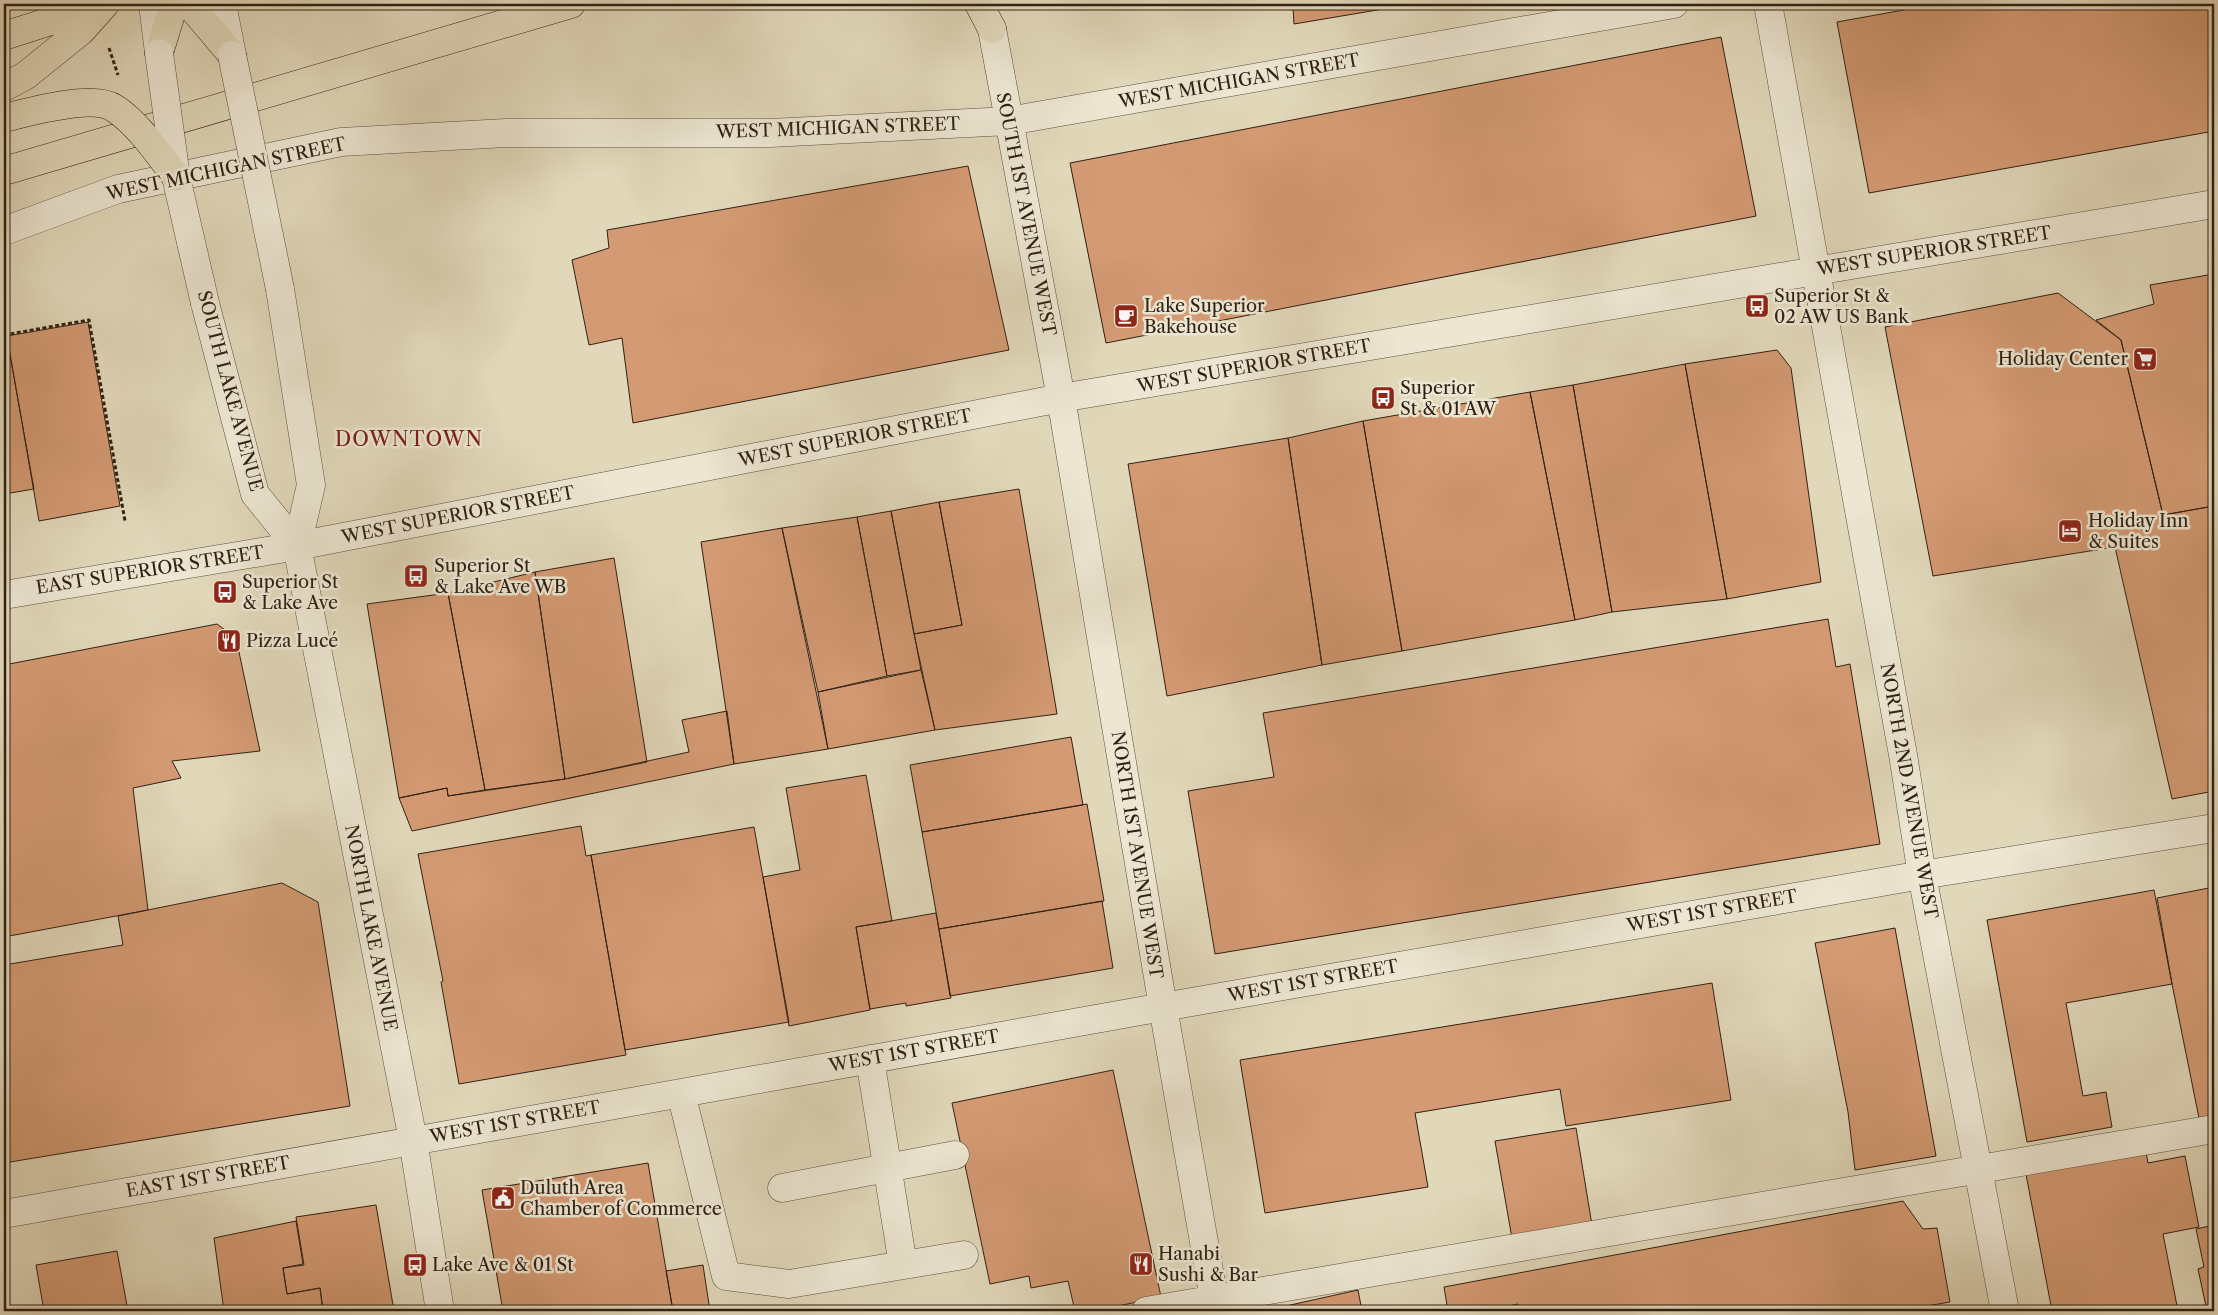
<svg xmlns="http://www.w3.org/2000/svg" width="2218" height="1315" viewBox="0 0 2218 1315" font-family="'Libre Caslon Text',serif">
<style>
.building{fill:#d49a73;stroke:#302014}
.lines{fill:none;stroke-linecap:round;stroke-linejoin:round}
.minor-casing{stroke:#5c4e3e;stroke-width:29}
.highway-casing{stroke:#302014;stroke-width:29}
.path{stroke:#302014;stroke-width:3;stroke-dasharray:4 2.5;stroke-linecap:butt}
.minor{stroke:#ece6d2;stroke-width:28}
.highway{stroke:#e1d8ba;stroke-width:28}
.minor-bridge-casing{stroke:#5c4e3e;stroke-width:29;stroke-linecap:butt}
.highway-bridge-casing{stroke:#302014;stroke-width:29;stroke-linecap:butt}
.minor-bridge{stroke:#ece6d2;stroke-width:28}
.highway-bridge{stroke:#e1d8ba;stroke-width:28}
.labels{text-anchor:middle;stroke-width:5;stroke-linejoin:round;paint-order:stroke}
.street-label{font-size:18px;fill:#302014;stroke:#ece6d2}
.poi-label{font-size:18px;fill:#302014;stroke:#ece6d2;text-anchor:start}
.quarter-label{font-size:20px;letter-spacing:1px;fill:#7a1f14;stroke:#ece6d2}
</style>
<rect width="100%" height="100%" fill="#e1d8ba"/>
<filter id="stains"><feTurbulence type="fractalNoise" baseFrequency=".004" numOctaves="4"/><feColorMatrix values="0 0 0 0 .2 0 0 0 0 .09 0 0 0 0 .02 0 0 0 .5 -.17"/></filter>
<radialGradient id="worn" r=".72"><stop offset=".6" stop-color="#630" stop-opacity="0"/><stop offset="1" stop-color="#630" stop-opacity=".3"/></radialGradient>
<!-- building -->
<path class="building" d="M 1314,4 L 1413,4 L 1294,24 L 1293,7 Z
M 1937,4 L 2214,4 L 2214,131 L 1869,193 L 1837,22 Z
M 1721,37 L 1756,216 L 1106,343 L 1070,163 Z
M 968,166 L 1009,350 L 633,423 L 622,338 L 589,345 L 572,260 L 609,248 L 607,230 Z
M 2214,274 L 2214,506 L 2163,515 L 2121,340 L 2096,320 L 2154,304 L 2150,285 Z
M 2058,293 L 2121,340 L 2163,515 L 2214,506 L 2214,791 L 2172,799 L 2115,547 L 1933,576 L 1885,327 Z
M 88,322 L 120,506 L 39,521 L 7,336 Z
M 9,350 L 34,489 L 4,494 L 4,351 Z
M 1777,350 L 1791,368 L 1821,582 L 1727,599 L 1685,364 Z
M 1685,364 L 1727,599 L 1612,612 L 1573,385 Z
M 1573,385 L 1612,612 L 1575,620 L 1530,392 Z
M 1530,392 L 1575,620 L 1402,651 L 1363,421 Z
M 1363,421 L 1402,651 L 1322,665 L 1288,438 Z
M 1288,438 L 1322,665 L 1167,696 L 1128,464 Z
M 1019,489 L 1057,714 L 935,730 L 914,634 L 962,625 L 939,502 Z
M 939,502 L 962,625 L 914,634 L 891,511 Z
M 891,511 L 921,670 L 887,676 L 857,517 Z
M 857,517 L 887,676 L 818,692 L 782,528 Z
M 782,528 L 828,749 L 734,764 L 701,542 Z
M 614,558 L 647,762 L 565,779 L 535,572 Z
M 535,572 L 565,779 L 485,790 L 448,593 Z
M 448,593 L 485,790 L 448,796 L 447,788 L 399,798 L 367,604 Z
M 1828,619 L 1836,667 L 1850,664 L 1880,844 L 1215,954 L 1188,791 L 1274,777 L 1263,713 Z
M 217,624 L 236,638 L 260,751 L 172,761 L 181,778 L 133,788 L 148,910 L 4,937 L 4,665 Z
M 921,670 L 935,730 L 828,749 L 818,692 Z
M 727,711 L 734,764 L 412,831 L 399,798 L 447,788 L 448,796 L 565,779 L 689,752 L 682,720 Z
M 1071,737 L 1083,805 L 922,832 L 910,765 Z
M 866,775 L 892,921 L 856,927 L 870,1010 L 789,1026 L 763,877 L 800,870 L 786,788 Z
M 1087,804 L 1104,901 L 939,929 L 922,832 Z
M 581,826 L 586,856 L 591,855 L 626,1055 L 459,1084 L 441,982 L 443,981 L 418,854 Z
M 754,827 L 789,1022 L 625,1050 L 591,855 Z
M 282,883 L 318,902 L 350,1106 L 4,1163 L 4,965 L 123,945 L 118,916 Z
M 2214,887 L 2214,1116 L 2199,1118 L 2172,984 L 2157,898 Z
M 2154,890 L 2172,984 L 2066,1003 L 2083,1096 L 2106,1092 L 2112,1127 L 2027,1142 L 1987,920 Z
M 1102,901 L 1113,968 L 950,996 L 939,929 Z
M 936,913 L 951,998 L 906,1006 L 906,1003 L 870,1009 L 856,927 Z
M 1895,928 L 1936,1156 L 1855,1170 L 1848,1112 L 1815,943 Z
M 1712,983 L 1731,1100 L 1566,1126 L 1560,1089 L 1415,1113 L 1428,1187 L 1265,1213 L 1240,1060 Z
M 1113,1070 L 1161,1297 L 1094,1311 L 1075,1311 L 1068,1281 L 1031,1288 L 1029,1276 L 990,1284 L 952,1103 Z
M 1576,1128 L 1593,1231 L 1513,1244 L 1495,1141 Z
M 2145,1146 L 2148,1163 L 2185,1156 L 2199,1227 L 2163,1234 L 2178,1311 L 2052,1311 L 2025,1169 Z
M 648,1163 L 673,1311 L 503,1311 L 482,1190 Z
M 1903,1201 L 1923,1229 L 1937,1228 L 1950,1302 L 1898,1311 L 1519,1311 L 1518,1304 L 1482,1311 L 1448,1311 L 1444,1287 Z
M 376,1205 L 394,1311 L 323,1311 L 320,1288 L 287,1294 L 283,1268 L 304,1265 L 296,1217 Z
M 296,1221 L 303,1264 L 283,1268 L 287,1294 L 320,1288 L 323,1311 L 224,1311 L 214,1238 Z
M 2214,1225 L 2214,1311 L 2207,1311 L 2198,1269 L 2204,1267 L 2196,1229 Z
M 117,1251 L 128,1311 L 44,1311 L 36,1265 Z
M 703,1265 L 710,1311 L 673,1311 L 666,1271 Z
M 1358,1290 L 1362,1311 L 1268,1310 Z"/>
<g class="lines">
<defs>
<path id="minor" d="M 153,4 L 159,53
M 222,4 L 232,55
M 1768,4 L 1903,755 L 1922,875 L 2005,1311
M 992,29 L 1061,398 L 1163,1007 L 1216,1311
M 4,231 L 118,189 L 341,142 L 506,133 L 770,133 L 1009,121 L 1674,4
M 280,289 L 311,485 L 297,546 L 413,1140 L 440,1311
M 205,303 L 255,494 L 297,546
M 4,595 L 297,546 L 1061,398 L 2214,204
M 870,1059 L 903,1265
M 681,1093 L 726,1276 L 789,1284 L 964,1255
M 782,1188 L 955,1155
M 4,1214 L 1163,1007 L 1922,875 L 2214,828
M 1146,1311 L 2214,1129"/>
<path id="highway" d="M 189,4 L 232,55
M 979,4 L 992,29
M 4,36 L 104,4
M 159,53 L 174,4
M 4,87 L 25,76 L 81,31 L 105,4
M 4,171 L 571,4"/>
</defs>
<!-- minor casing -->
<use href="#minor" class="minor-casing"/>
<!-- highway casing -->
<use href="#highway" class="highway-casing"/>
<!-- path -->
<path class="path" d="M 273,4 L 274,10
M 109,48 L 118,75
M 4,335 L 89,320 L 125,521"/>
<!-- minor -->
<use href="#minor" class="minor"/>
<!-- highway -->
<use href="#highway" class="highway"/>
<defs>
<path id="minor-bridge" d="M 159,53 L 176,177 L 205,303
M 232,55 L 280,289"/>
<path id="highway-bridge" d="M 4,118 C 28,112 93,94 114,108 C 137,122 160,156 176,177"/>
</defs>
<!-- minor-bridge casing -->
<use href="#minor-bridge" class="minor-bridge-casing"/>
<!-- highway-bridge casing -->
<use href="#highway-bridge" class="highway-bridge-casing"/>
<!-- minor-bridge -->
<use href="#minor-bridge" class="minor-bridge"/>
<!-- highway-bridge -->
<use href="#highway-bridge" class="highway-bridge"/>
</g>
<!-- icons -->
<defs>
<symbol id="bus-square" viewBox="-11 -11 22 22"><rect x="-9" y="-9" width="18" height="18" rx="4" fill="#8f2418" stroke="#ece6d2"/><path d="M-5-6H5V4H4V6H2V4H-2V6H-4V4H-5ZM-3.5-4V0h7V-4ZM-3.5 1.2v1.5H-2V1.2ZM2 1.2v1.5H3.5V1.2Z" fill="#fff"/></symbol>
<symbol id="cafe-square" viewBox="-11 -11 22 22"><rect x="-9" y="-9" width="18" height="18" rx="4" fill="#8f2418" stroke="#ece6d2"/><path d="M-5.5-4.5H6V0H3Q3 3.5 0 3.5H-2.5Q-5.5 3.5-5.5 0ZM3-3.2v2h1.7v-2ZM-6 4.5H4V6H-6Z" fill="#fff"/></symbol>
<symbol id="supermarket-square" viewBox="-11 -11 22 22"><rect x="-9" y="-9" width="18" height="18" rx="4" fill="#8f2418" stroke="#ece6d2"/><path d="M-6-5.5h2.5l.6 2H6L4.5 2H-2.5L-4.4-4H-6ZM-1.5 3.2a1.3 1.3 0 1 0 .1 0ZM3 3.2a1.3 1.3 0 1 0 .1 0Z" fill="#fff"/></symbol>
<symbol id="hotel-square" viewBox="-11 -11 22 22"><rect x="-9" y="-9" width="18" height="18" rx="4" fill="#8f2418" stroke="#ece6d2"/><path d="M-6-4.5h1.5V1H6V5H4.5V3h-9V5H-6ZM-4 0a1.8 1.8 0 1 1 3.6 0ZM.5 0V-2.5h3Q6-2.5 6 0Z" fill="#fff"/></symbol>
<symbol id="restaurant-square" viewBox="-11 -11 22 22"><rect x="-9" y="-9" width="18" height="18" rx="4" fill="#8f2418" stroke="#ece6d2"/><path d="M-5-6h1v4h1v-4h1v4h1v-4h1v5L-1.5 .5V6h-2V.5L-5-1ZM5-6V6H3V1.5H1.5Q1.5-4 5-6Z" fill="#fff"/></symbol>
<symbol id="civic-square" viewBox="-11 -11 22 22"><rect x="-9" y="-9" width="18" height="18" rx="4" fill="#8f2418" stroke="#ece6d2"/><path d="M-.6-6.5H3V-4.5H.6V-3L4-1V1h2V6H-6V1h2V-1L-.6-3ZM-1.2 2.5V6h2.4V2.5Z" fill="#fff"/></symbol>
</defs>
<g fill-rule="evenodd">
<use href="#bus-square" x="1743" y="292" width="28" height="28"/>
<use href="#cafe-square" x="1112" y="302" width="28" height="28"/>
<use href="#supermarket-square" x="2131" y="345" width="28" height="28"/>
<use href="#bus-square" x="1369" y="384" width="28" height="28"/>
<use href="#hotel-square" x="2056" y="517" width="28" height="28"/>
<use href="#bus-square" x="402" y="562" width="28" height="28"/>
<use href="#bus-square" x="211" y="578" width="28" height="28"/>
<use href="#restaurant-square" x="215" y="627" width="28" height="28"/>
<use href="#civic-square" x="489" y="1184" width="28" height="28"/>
<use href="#restaurant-square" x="1127" y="1250" width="28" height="28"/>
<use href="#bus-square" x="401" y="1251" width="28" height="28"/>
</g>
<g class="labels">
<!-- street labels -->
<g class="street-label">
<text transform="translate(1239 81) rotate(-10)" y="6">WEST MICHIGAN STREET</text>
<text transform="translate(838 128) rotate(-2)" y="6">WEST MICHIGAN STREET</text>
<text transform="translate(226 169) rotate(-12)" y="6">WEST MICHIGAN STREET</text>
<text transform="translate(1026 214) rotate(79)" y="6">SOUTH 1ST AVENUE WEST</text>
<text transform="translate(1934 251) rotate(-9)" y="6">WEST SUPERIOR STREET</text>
<text transform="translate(1254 366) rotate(-10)" y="6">WEST SUPERIOR STREET</text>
<text transform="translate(230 391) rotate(75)" y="6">SOUTH LAKE AVENUE</text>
<text transform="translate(855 438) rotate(-11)" y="6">WEST SUPERIOR STREET</text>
<text transform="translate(458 515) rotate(-11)" y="6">WEST SUPERIOR STREET</text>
<text transform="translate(150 570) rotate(-9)" y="6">EAST SUPERIOR STREET</text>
<text transform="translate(1909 791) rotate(80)" y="6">NORTH 2ND AVENUE WEST</text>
<text transform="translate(1137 855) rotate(81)" y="6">NORTH 1ST AVENUE WEST</text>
<text transform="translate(1712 911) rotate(-10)" y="6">WEST 1ST STREET</text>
<text transform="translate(371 928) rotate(79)" y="6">NORTH LAKE AVENUE</text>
<text transform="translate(1313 981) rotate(-10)" y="6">WEST 1ST STREET</text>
<text transform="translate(914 1051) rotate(-10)" y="6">WEST 1ST STREET</text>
<text transform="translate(515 1122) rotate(-10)" y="6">WEST 1ST STREET</text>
<text transform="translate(208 1177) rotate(-10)" y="6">EAST 1ST STREET</text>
</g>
<!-- poi labels -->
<g class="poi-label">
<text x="1774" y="302">Superior St &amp;<tspan x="1774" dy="21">02 AW US Bank</tspan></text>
<text x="1144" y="312">Lake Superior<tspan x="1144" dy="21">Bakehouse</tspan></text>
<text x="2128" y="365" text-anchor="end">Holiday Center</text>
<text x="1400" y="394">Superior<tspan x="1400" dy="21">St &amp; 01 AW</tspan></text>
<text x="2088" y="527">Holiday Inn<tspan x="2088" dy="21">&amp; Suites</tspan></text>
<text x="434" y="572">Superior St<tspan x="434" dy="21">&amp; Lake Ave WB</tspan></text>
<text x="242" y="588">Superior St<tspan x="242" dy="21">&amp; Lake Ave</tspan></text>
<text x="246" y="647">Pizza Lucé</text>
<text x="520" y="1194">Duluth Area<tspan x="520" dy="21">Chamber of Commerce</tspan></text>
<text x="1158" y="1260">Hanabi<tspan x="1158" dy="21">Sushi &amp; Bar</tspan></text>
<text x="432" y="1271">Lake Ave &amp; 01 St</text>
</g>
<!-- quarter labels -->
<g class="quarter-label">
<text x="409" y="446">DOWNTOWN</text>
</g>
</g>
<!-- margin -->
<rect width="2218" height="1315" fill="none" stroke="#e1d8ba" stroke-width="20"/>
<rect x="5" y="5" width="2208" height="1305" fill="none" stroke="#302014" stroke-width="2.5"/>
<rect x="10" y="10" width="2198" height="1295" fill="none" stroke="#302014"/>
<rect width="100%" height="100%" filter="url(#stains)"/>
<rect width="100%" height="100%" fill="url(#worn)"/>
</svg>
